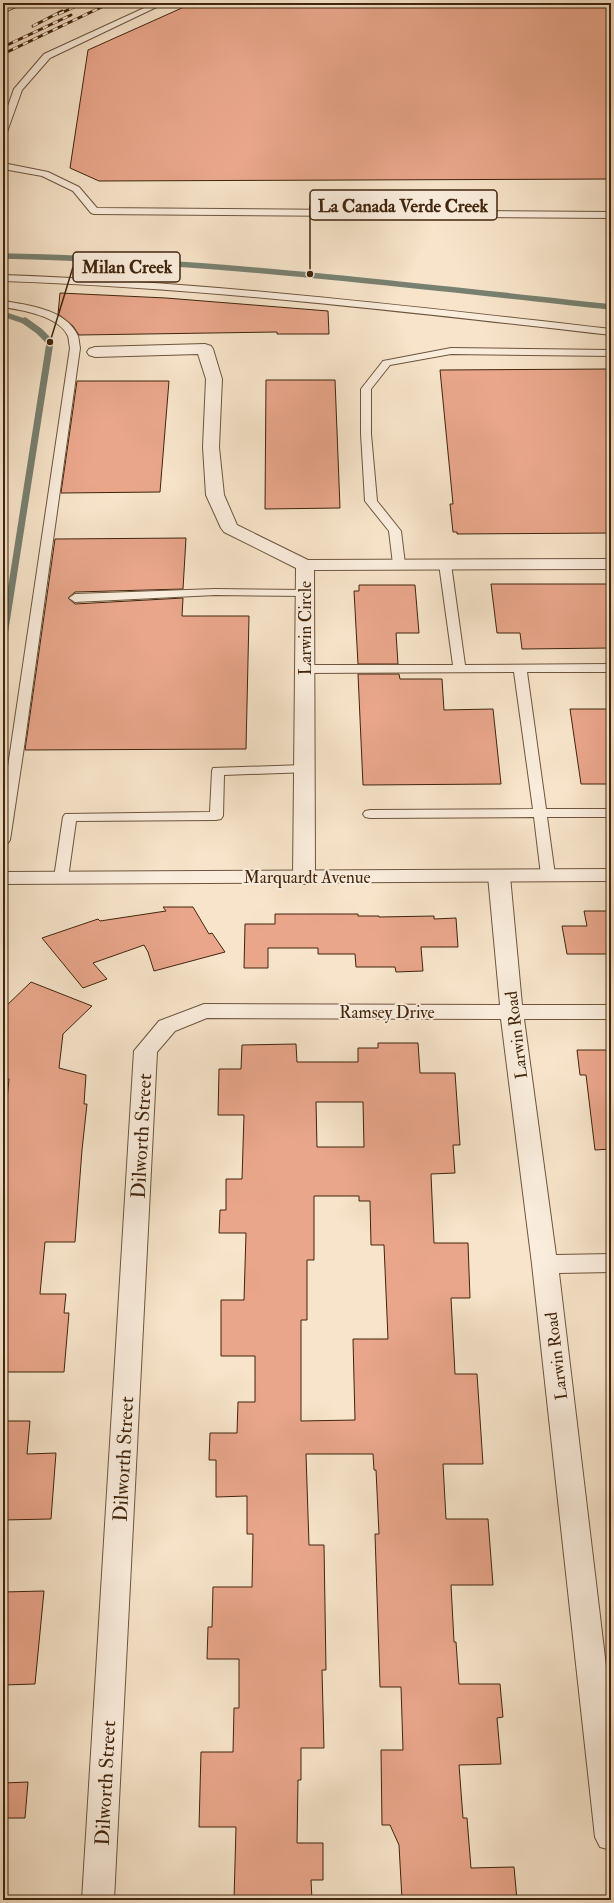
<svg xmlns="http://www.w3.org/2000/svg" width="614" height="1903" viewBox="0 0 614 1903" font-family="'IM FELL Double Pica',serif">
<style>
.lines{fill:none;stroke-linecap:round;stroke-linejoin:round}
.stream-far1{stroke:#788171;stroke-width:5.5}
.stream{stroke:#788171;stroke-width:7}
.building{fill:#e9a68b;stroke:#40250c;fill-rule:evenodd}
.service-casing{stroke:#6e553c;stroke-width:2}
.minor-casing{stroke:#6e553c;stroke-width:2}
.tertiary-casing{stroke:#6e553c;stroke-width:2}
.service{fill:#faeddd;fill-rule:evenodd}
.minor{fill:#faeddd;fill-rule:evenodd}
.tertiary{fill:#faeddd;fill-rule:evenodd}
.rail-casing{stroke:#40250c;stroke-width:3}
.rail{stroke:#faeddd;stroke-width:2;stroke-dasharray:5.5;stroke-linecap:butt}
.labels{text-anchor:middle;stroke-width:4;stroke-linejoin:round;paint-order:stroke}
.street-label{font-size:17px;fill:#40250c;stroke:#faeddd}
.near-street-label{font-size:20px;fill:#40250c;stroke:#faeddd}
.leader{fill:none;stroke:#40250c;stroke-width:1.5}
.callout-dot{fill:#40250c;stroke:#faeddd;stroke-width:1.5}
.callout{fill:#faeddd;stroke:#40250c;stroke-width:1.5}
.callout-label{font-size:18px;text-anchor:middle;font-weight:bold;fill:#40250c}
</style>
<rect width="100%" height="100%" fill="#f7e4ca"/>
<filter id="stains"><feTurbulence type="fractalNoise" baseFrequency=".005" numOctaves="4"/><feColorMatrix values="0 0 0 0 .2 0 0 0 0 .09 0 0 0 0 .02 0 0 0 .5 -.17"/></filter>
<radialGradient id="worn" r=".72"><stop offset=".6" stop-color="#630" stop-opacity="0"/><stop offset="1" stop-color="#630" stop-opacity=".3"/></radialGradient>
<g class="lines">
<!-- stream-far1 -->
<path class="stream-far1" d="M 3,256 C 206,260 409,285 611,307
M 3,314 L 27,322"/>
<!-- stream -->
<path class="stream" d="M 3,642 L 50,342 L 39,331 L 25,321"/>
</g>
<!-- building -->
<path class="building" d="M 193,3 L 611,3 L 611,179 L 99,181 L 70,168 L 88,50 Z
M 60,293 L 166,298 L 328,311 L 329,334 L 277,334 L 277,332 L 79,335 L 73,326 L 58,314 Z
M 611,369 L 611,533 L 457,534 L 457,532 L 453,532 L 450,504 L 453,504 L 440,370 Z
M 266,380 L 335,380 L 340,508 L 265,509 Z
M 77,381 L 169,381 L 160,492 L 61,493 Z
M 186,538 L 183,589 L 75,592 L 68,598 L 75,604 L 183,598 L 182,616 L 249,616 L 246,749 L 25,750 L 55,539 Z
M 491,584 L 611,584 L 611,648 L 522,649 L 520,633 L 497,633 Z
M 359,585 L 415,585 L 419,633 L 396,633 L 398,664 L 358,664 L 354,591 L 359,591 Z
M 358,674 L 399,674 L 400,679 L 442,679 L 444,710 L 493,709 L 501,784 L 363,785 Z
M 570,709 L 611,709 L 611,784 L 581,784 Z
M 163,907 L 193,907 L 209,934 L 212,933 L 225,952 L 154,971 L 148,952 L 144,945 L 93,963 L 107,979 L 83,988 L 42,938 L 98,919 L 100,921 L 166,911 Z
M 584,911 L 611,911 L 611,954 L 567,954 L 562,926 L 587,926 Z
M 275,914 L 358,914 L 358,916 L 379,916 L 379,917 L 434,916 L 434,919 L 456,918 L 458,947 L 421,947 L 423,971 L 396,972 L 395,967 L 356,967 L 355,954 L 318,954 L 318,948 L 268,948 L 268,968 L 244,968 L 245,924 L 275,924 Z
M 31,982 L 92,1006 L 63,1034 L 59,1068 L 86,1075 L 84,1104 L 87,1104 L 82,1150 L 75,1242 L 45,1242 L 40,1294 L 66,1294 L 64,1313 L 69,1313 L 64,1372 L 3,1372 L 3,1140 L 9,1079 L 3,1079 L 3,1009 Z
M 378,1043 L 418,1043 L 420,1073 L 455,1073 L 460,1145 L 453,1145 L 455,1173 L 431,1174 L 434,1243 L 468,1243 L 470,1298 L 451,1298 L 455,1374 L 477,1374 L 483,1464 L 443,1464 L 446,1519 L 488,1519 L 493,1585 L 451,1585 L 454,1642 L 456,1642 L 459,1684 L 500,1684 L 503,1717 L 497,1718 L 501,1764 L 459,1765 L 463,1818 L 467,1818 L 471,1868 L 514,1867 L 517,1900 L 402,1900 L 399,1845 L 390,1825 L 382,1825 L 381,1750 L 403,1750 L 401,1687 L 380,1687 L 375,1534 L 379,1534 L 376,1470 L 374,1470 L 373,1454 L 306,1454 L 309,1545 L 324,1545 L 326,1670 L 322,1670 L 324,1748 L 301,1748 L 301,1780 L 298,1780 L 297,1843 L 323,1843 L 323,1880 L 311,1880 L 312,1900 L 234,1900 L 236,1827 L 199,1827 L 201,1752 L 233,1752 L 234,1708 L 239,1708 L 239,1659 L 207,1659 L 208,1627 L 212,1627 L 213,1587 L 252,1587 L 253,1534 L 247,1534 L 247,1496 L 216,1497 L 216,1460 L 209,1460 L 210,1433 L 237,1433 L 238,1402 L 255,1402 L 255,1356 L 221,1356 L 221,1300 L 244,1300 L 246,1233 L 219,1233 L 220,1210 L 226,1210 L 226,1179 L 242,1179 L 244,1115 L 218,1115 L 219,1069 L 241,1069 L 242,1045 L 296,1044 L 297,1062 L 358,1062 L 358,1048 L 378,1048 ZM 316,1102 L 363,1102 L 364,1147 L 317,1147 ZM 314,1196 L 359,1196 L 359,1201 L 370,1201 L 371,1245 L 384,1245 L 388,1339 L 353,1339 L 355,1420 L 301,1421 L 301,1320 L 307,1320 L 307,1260 L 314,1260 Z
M 577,1050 L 609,1050 L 611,1064 L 611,1149 L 595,1150 L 586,1075 L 580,1075 Z
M 3,1421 L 30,1421 L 27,1454 L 56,1453 L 51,1519 L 3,1520 Z
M 44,1591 L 35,1684 L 3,1685 L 3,1592 Z
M 28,1782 L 25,1818 L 3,1818 L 3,1783 Z"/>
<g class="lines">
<defs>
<path id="service" d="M 14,3 L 24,3 L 3,13 L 3,8 Z
M 155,3 L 165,3 L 50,58 L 22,90 L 7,132 L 3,135 L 3,120 L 14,89 L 44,54 Z
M 3,163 L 48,172 L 79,187 L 97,208 L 611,212 L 611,218 L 94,214 L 91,213 L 73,191 L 42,176 L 3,169 Z
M 3,275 C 207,282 409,306 611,329 L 611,335 C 409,312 207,288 3,281 Z
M 3,301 C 28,305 66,309 78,336 C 79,339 79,344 80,348 L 24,747 L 10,840 L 8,843 L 3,844 L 3,800 L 70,348 C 69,344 69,339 68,336 C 59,316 22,310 3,307 Z
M 451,348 L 611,350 L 611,356 L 451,354 L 390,365 L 371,389 L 371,434 L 377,501 L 401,531 L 405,564 L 399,567 L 393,564 L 389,531 L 365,501 L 361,434 L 361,389 L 383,361 Z
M 445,561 L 451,564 L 465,665 L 611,664 L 611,672 L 527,672 L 546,809 L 611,809 L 611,817 L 547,817 L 555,875 L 553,878 L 543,878 L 541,875 L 534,817 L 370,818 L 365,817 L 363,814 L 365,811 L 370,810 L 533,809 L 514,672 L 305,673 L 299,669 L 305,665 L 453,665 L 439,564 Z
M 215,589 L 305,590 L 311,593 L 305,596 L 215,595 L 75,602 L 69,598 L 75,594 Z
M 304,765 L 309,766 L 310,769 L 309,772 L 224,775 L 223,816 L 221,819 L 216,820 L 76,821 L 68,878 L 66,881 L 56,881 L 54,878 L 63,817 L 65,814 L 210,812 L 212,771 L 213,768 Z"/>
<path id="minor" d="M 205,344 L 211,346 L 213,349 L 222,379 L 219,447 L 224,495 L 237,525 L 308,560 L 611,559 L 611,569 L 314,570 L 315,878 L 312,883 L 304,884 L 296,883 L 293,878 L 296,568 L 224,532 L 221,528 L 206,495 L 203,447 L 206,379 L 198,354 L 95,357 L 89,355 L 87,352 L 89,349 L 95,347 Z
M 499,870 L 507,871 L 510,876 L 522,1005 L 611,1005 L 611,1019 L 524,1019 L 556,1255 L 611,1254 L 611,1272 L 559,1273 L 611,1708 L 611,1850 L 600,1847 L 595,1837 L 532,1264 L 501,1019 L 207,1018 L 175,1031 L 157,1052 L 114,1900 L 82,1900 L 134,1051 L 159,1021 L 204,1004 L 500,1005 L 488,876 L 491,871 Z"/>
<path id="tertiary" d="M 611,869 L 611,881 L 3,884 L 3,872 Z"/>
</defs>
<!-- service casing -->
<use href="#service" class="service-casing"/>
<!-- minor casing -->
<use href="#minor" class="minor-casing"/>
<!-- tertiary casing -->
<use href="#tertiary" class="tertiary-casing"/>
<!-- service -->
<use href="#service" class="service"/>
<!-- minor -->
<use href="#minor" class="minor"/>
<!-- tertiary -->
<use href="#tertiary" class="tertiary"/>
<defs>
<path id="rail" d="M 59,14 L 83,3
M 33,26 L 62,11
M 3,47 L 71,15
M 3,54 L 110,3"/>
</defs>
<!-- rail casing -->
<use href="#rail" class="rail-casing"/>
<!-- rail -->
<use href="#rail" class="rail"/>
</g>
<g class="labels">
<!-- street labels -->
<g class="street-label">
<text transform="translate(305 628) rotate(-90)" y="6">Larwin Circle</text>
<text x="307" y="883">Marquardt Avenue</text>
<text x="387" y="1018">Ramsey Drive</text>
<text transform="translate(516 1035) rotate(-97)" y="6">Larwin Road</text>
<text transform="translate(556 1356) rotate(-97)" y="6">Larwin Road</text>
</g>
<!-- near-street labels -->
<g class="near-street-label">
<text transform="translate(141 1136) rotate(-87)" y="7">Dilworth Street</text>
<text transform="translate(123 1459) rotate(-87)" y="7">Dilworth Street</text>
<text transform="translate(105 1783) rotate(-87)" y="7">Dilworth Street</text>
</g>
</g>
<!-- callouts -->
<path class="leader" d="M310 274L310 205M50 342L73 267"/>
<g class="callout-dot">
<circle cx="310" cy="274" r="4"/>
<circle cx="50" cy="342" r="4"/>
</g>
<g class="callout">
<rect x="310" y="190" width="187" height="30" rx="4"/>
<rect x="73" y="252" width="107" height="30" rx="4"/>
</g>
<g class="callout-label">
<text x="403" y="212">La Canada Verde Creek</text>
<text x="127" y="273">Milan Creek</text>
</g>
<!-- margin -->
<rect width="614" height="1903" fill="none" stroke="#f7e4ca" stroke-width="16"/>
<rect x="4" y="4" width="606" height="1895" fill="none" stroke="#40250c" stroke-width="2"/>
<rect x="8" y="8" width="598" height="1887" fill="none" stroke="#40250c"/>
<rect width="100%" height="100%" filter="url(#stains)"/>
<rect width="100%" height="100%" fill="url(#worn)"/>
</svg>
